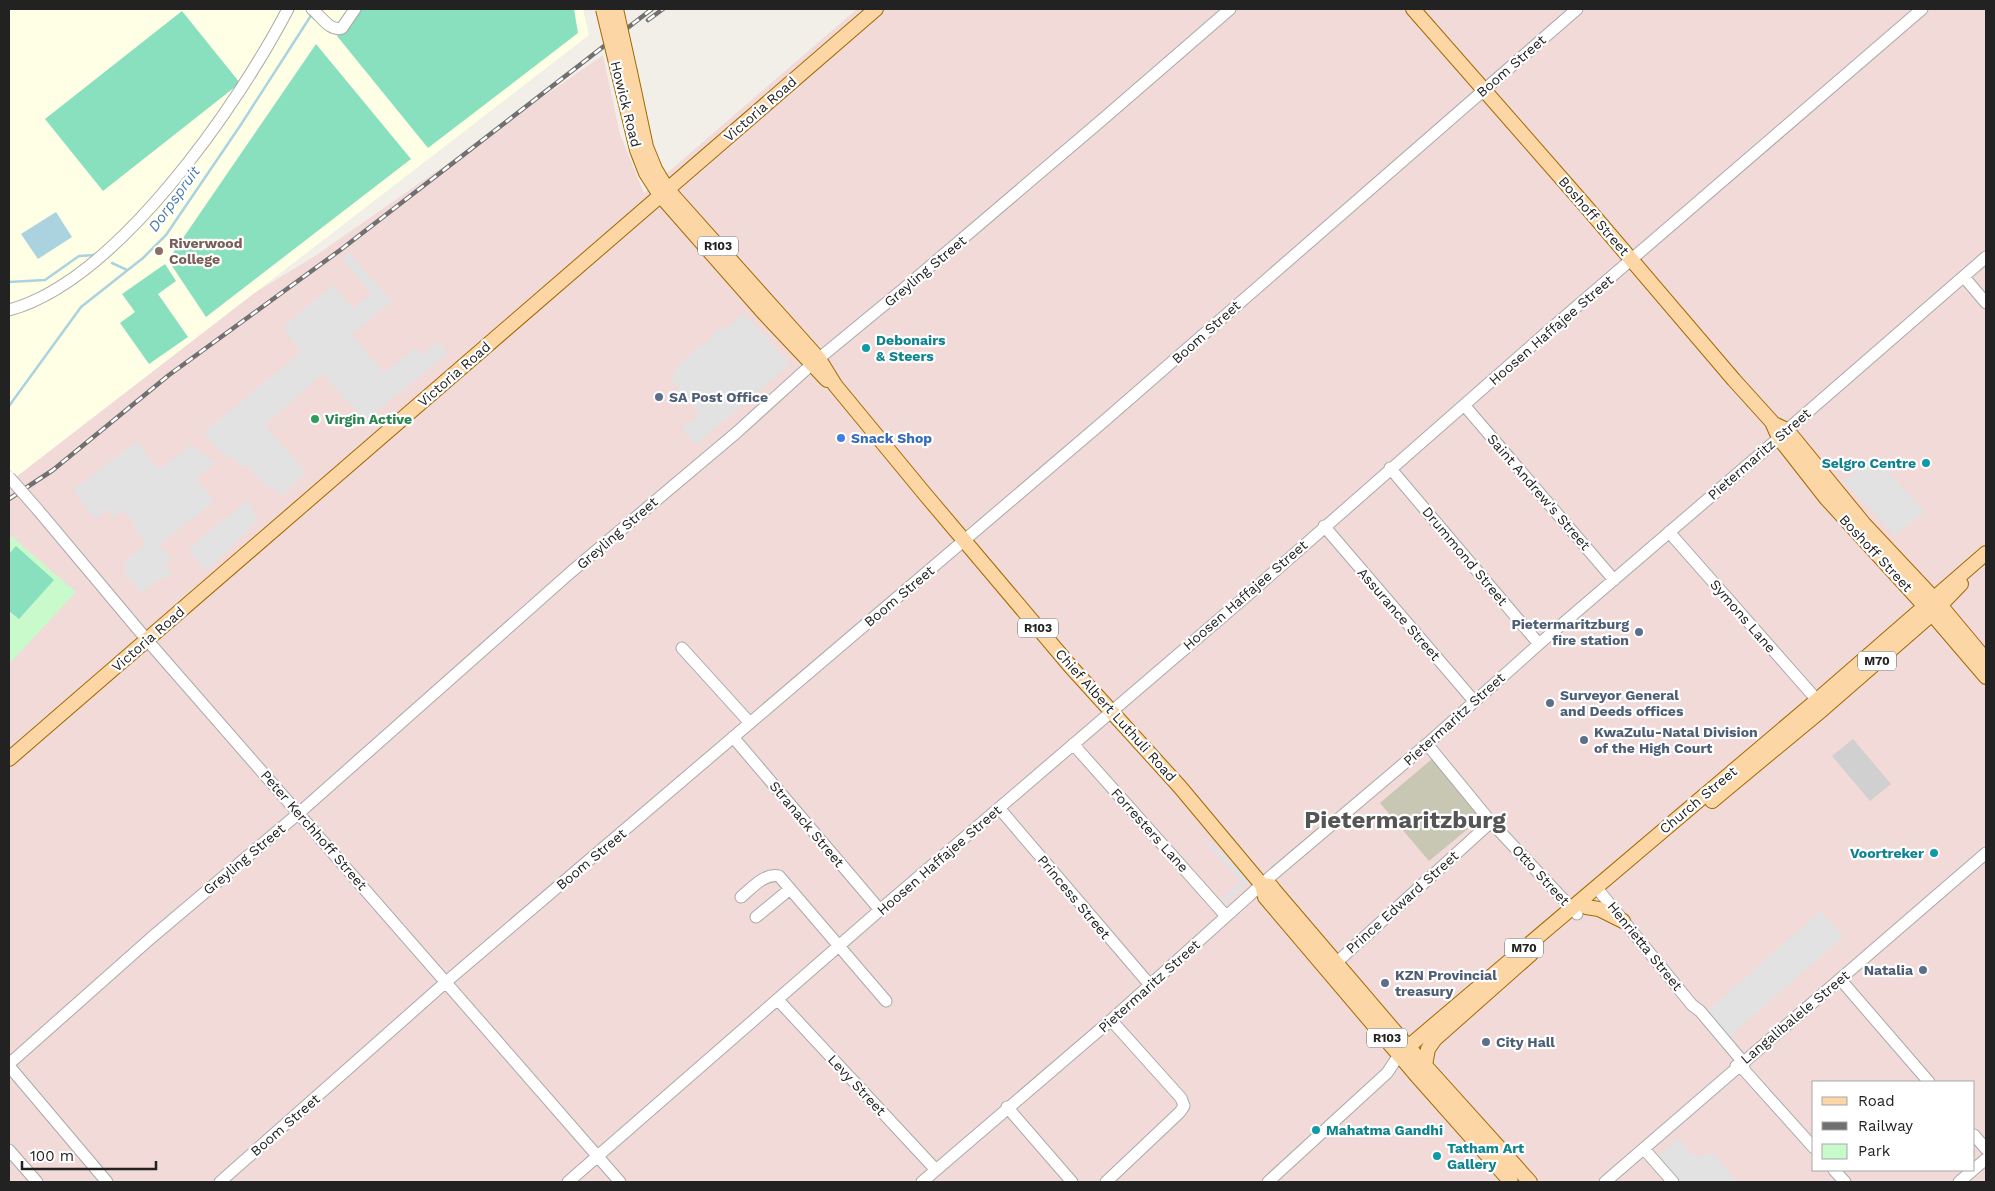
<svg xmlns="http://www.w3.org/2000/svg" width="1995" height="1191" viewBox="0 0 1995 1191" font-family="'Work Sans',sans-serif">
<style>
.commercial{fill:#f2dad9;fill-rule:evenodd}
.education{fill:#ffffe5}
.religious{fill:#d0d0d0}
.construction{fill:#c7c7b4}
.park{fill:#c8facc}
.pitch{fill:#88e0be}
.parking{fill:#e2e2e2}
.water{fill:#aad3df}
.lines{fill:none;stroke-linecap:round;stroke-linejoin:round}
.stream{stroke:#aad3df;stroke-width:2.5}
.minor-casing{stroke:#a9a9a9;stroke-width:13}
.major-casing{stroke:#a06b00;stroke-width:16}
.minor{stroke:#fff;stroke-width:11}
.major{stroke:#fcd6a4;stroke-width:14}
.rail-casing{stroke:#707070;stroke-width:4.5}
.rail{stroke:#fff;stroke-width:2.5;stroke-dasharray:8;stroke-linecap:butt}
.minor-bridge-casing{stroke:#a9a9a9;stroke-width:13;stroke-linecap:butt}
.major-bridge-casing{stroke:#a06b00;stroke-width:16;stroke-linecap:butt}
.minor-bridge{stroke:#fff;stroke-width:11}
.major-bridge{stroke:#fcd6a4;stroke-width:14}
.education-dot{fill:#8d6e63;stroke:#fff;stroke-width:2}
.culture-dot{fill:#0f9aa8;stroke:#fff;stroke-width:2}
.service-dot{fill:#5c6f8a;stroke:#fff;stroke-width:2}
.leisure-dot{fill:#2e9e5b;stroke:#fff;stroke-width:2}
.shop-dot{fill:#3f7fe0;stroke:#fff;stroke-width:2}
.labels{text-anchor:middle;stroke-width:4.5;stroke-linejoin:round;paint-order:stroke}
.shield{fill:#fff;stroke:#646464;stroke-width:1}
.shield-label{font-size:12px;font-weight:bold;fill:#222}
.street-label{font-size:14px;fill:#222;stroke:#fff}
.education-label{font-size:14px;font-weight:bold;fill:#785e54;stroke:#fff;text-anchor:start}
.culture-label{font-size:14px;font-weight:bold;fill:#0d838f;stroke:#fff;text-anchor:start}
.service-label{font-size:14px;font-weight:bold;fill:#4e5e75;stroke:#fff;text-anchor:start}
.leisure-label{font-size:14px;font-weight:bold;fill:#27864d;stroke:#fff;text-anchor:start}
.shop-label{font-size:14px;font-weight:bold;fill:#366cbe;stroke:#fff;text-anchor:start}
.water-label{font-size:15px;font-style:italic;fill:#4a7aab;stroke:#fff}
.town-label{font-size:24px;font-weight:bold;fill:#555;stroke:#fff}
</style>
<rect width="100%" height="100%" fill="#f2efe9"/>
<!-- commercial -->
<path class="commercial" d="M 857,9 L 1986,9 L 1986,1182 L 9,1182 L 9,442 L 315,256 L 603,55 L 620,134 L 644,193 ZM 1814,1082 L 1974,1082 L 1974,1170 L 1814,1170 Z"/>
<!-- education -->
<path class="education" d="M 9,9 L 583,9 L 589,35 L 16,477 L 9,468 Z"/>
<!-- religious -->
<path class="religious" d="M 1853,739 L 1891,784 L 1870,801 L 1832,756 Z"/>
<!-- construction -->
<path class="construction" d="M 1432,759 L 1481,818 L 1429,861 L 1380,803 Z"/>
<!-- park -->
<path class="park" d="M 9,534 L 76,592 L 9,664 Z"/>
<!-- pitch -->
<path class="pitch" d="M 353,9 L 574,9 L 578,33 L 428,148 L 337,36 Z
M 182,11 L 240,83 L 103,191 L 45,119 Z
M 316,44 L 411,159 L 206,317 L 168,260 Z
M 165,264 L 176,281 L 158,294 L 188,337 L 149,364 L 120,323 L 135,312 L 122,294 Z
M 16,546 L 54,580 L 19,619 L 9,611 L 9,554 Z"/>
<!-- parking -->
<path class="parking" d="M 348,252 L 392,301 L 352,335 L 384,373 L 415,348 L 422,355 L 438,341 L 447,354 L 365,421 L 323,374 L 265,425 L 306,473 L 281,496 L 275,489 L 265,485 L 247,465 L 242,468 L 230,455 L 226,458 L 203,433 L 301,352 L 282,327 L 333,285 L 353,309 L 371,294 L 342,258 Z
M 744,313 L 790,364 L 696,445 L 682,429 L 700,414 L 670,379 L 676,373 L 674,370 L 722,327 L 725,329 Z
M 137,441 L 159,470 L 191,445 L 216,463 L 196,479 L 214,501 L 160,545 L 172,560 L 165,566 L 173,575 L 156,581 L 142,593 L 123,571 L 126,568 L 122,563 L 147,544 L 135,529 L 135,526 L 123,510 L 114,517 L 108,509 L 95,519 L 73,490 Z
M 1874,455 L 1925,512 L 1895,535 L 1844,482 Z
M 249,499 L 257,521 L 206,571 L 188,549 Z
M 1210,841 L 1249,882 L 1221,908 L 1217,904 L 1241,881 L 1206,844 Z
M 1821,911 L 1843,937 L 1729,1037 L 1706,1012 Z
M 1678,1138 L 1692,1155 L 1706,1156 L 1712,1152 L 1738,1182 L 1680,1182 L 1658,1157 Z"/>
<!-- water -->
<path class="water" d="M 56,212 L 72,237 L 38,259 L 21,234 Z"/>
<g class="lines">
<!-- stream -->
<path class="stream" d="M 112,263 L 127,270
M 9,282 L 45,280 L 79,256 L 94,255
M 9,406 L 81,307 L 143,258 L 166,235 L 240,126 L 312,14"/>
<defs>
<path id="minor" d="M 312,9 C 321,16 330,32 342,28 L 355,9
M 1964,277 L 1986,303
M 9,310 C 117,281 238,105 288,9
M 1464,405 L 1614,580
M 1787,430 L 1986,257
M 1390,468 L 1539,644
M 38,510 L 147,640 L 620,1182
M 1324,526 L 1474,701
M 1669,532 L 1817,700
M 682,648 L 750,723
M 733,737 L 880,910
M 1073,744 L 1226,916
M 1427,744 L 1491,822 L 1577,914
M 999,808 L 1150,985
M 1596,887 L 1692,1005 L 1700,1011 L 1743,1062 L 1744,1068
M 741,897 C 752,888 764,873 779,876 L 886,1001
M 756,917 L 790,889
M 1336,963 L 1491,822
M 1840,979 L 1929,1082
M 778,1000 L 936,1170
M 9,1064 L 151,938 L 299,813 L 571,572 L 736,433 L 811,365 L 901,291 L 1103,119 L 1230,9
M 9,1066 L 107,1182
M 1736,1066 L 1744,1070 L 1814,1148
M 1007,1107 L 1072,1182
M 1974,1135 L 1986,1149
M 1644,1149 L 1673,1182
M 9,1150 L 37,1182
M 1974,1169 L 1986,1159
M 1834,1170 L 1845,1182
M 220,1182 L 446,982 L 1103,422 L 1577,9
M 568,1182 L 880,910 L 1250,593 L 1546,333 L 1922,9
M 922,1182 L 1111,1020 L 1271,876 L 1427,744 L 1539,644 L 1779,438
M 1106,1182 L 1180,1112 L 1184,1106 L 1181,1098 L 1111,1020
M 1268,1182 L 1387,1073 L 1399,1055
M 1605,1182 L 1986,853
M 1959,1182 L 1973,1170"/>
<path id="major" d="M 1413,9 L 1583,203 L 1734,380 L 1772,422 L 1779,438 L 1826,498 L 1932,614 L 1986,677
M 630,72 L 646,147 L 655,169 L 667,189 L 819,359 L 835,385 L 924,493 L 1071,667 L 1180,787 L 1262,885 L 1265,897 L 1417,1076 L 1511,1182
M 619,75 L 637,150 L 646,173 L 660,195 L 762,311 L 827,380
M 1774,424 L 1787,430 L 1864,524 L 1941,606 L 1986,660
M 9,759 L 876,9
M 1712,801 L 1823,709 L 1932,614 L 1961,584
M 1262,885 L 1271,886 L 1274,890 L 1403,1041 L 1530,1182
M 1586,907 L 1599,909 L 1623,921
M 1408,1047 L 1817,700 L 1986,553
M 1425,1065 L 1428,1049 L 1435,1039 L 1531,954"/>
</defs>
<!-- minor casing -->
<use href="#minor" class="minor-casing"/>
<!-- major casing -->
<use href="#major" class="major-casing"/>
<!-- minor -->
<use href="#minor" class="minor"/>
<!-- major -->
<use href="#major" class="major"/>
<defs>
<path id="rail" d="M 648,20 L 663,9
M 9,499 L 53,470 L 169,375 L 343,248 L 652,9"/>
</defs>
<!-- rail casing -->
<use href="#rail" class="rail-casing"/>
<!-- rail -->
<use href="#rail" class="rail"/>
<defs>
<path id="minor-bridge" d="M 9,477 L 38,510"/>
<path id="major-bridge" d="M 603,9 L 619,75
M 616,9 L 630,72"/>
</defs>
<!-- minor-bridge casing -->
<use href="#minor-bridge" class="minor-bridge-casing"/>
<!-- major-bridge casing -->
<use href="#major-bridge" class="major-bridge-casing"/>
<!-- minor-bridge -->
<use href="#minor-bridge" class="minor-bridge"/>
<!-- major-bridge -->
<use href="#major-bridge" class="major-bridge"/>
</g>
<!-- markers -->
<circle class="education-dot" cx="159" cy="251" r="5"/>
<g class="culture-dot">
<circle cx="866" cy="348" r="5"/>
<circle cx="1926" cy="463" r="5"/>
<circle cx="1934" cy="853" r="5"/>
<circle cx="1316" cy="1130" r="5"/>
<circle cx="1437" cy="1156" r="5"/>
</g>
<g class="service-dot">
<circle cx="659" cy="397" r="5"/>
<circle cx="1639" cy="632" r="5"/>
<circle cx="1550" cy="703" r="5"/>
<circle cx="1584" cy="740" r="5"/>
<circle cx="1923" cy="970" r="5"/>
<circle cx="1385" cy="983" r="5"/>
<circle cx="1486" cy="1042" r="5"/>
</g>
<circle class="leisure-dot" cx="315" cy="419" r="5"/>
<circle class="shop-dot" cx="841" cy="438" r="5"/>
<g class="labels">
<!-- shield labels -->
<g class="shield">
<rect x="698" y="236.5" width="40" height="19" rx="4"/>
<rect x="1018" y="618.5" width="40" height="19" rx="4"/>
<rect x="1858" y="651.5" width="38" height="19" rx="4"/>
<rect x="1505" y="938.5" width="38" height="19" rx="4"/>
<rect x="1367" y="1028.5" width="40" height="19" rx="4"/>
</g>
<g class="shield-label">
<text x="718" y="250">R103</text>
<text x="1038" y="632">R103</text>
<text x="1877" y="665">M70</text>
<text x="1524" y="952">M70</text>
<text x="1387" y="1042">R103</text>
</g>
<!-- street labels -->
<g class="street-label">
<text transform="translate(1511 66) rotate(-41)" y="5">Boom Street</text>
<text transform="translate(626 104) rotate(76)" y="5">Howick Road</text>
<text transform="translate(760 109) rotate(-41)" y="5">Victoria Road</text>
<text transform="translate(1594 216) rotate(49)" y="5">Boshoff Street</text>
<text transform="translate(925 271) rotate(-40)" y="5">Greyling Street</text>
<text transform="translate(1551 330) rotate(-41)" y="5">Hoosen Haffajee Street</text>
<text transform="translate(1206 332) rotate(-42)" y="5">Boom Street</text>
<text transform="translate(454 374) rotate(-41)" y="5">Victoria Road</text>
<text transform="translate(1759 454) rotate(-41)" y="5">Pietermaritz Street</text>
<text transform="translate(1539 492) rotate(49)" y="5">Saint Andrew's Street</text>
<text transform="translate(617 533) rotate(-41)" y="5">Greyling Street</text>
<text transform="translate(1876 553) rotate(47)" y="5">Boshoff Street</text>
<text transform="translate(1465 556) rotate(50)" y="5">Drummond Street</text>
<text transform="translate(1245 595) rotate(-41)" y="5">Hoosen Haffajee Street</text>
<text transform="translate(899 596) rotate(-40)" y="5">Boom Street</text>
<text transform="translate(1399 614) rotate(49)" y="5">Assurance Street</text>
<text transform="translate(1743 616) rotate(49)" y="5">Symons Lane</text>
<text transform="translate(148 639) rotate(-41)" y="5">Victoria Road</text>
<text transform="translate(1116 715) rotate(48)" y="5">Chief Albert Luthuli Road</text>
<text transform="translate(1454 719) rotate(-42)" y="5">Pietermaritz Street</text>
<text transform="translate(1698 800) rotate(-40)" y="5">Church Street</text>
<text transform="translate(807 824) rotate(50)" y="5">Stranack Street</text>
<text transform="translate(314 830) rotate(49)" y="5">Peter Kerchhoff Street</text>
<text transform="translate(1150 830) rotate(48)" y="5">Forresters Lane</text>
<text transform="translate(244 859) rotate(-40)" y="5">Greyling Street</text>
<text transform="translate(591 859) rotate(-40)" y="5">Boom Street</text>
<text transform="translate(939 860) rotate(-41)" y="5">Hoosen Haffajee Street</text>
<text transform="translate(1541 875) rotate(47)" y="5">Otto Street</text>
<text transform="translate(1074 897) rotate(50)" y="5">Princess Street</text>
<text transform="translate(1402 902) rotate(-42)" y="5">Prince Edward Street</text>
<text transform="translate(1645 946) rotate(51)" y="5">Henrietta Street</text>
<text transform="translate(1149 986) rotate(-42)" y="5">Pietermaritz Street</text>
<text transform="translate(1795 1017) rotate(-40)" y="5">Langalibalele Street</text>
<text transform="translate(857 1085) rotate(47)" y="5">Levy Street</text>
<text transform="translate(285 1125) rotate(-41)" y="5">Boom Street</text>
</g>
<!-- education labels -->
<g class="education-label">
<text x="169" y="248">Riverwood<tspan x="169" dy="16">College</tspan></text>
</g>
<!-- culture labels -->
<g class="culture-label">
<text x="876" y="345">Debonairs<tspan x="876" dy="16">&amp; Steers</tspan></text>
<text x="1916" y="468" text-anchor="end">Selgro Centre</text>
<text x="1924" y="858" text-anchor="end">Voortreker</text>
<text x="1326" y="1135">Mahatma Gandhi</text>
<text x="1447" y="1153">Tatham Art<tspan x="1447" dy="16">Gallery</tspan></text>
</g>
<!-- service labels -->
<g class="service-label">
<text x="669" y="402">SA Post Office</text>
<text x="1629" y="629" text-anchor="end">Pietermaritzburg<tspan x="1629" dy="16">fire station</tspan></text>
<text x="1560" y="700">Surveyor General<tspan x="1560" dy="16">and Deeds offices</tspan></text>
<text x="1594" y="737">KwaZulu-Natal Division<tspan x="1594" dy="16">of the High Court</tspan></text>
<text x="1913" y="975" text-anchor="end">Natalia</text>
<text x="1395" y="980">KZN Provincial<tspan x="1395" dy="16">treasury</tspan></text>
<text x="1496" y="1047">City Hall</text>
</g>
<!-- leisure labels -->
<g class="leisure-label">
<text x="325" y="424">Virgin Active</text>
</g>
<!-- shop labels -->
<g class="shop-label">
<text x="851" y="443">Snack Shop</text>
</g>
<!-- water labels -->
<g class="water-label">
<text transform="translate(174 199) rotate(-54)" y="5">Dorpspruit</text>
</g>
<!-- town labels -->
<g class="town-label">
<text x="1405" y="828">Pietermaritzburg</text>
</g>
</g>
<!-- border -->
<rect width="1995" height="1191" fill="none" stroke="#222222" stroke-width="20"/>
<!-- legend -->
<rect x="1812" y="1081" width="162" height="90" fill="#ffffff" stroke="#a7a7a7"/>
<rect x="1822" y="1097" width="25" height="8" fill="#fcd6a4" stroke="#a7a7a7"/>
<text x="1858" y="1106" font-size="15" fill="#222222">Road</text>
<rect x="1822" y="1122" width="25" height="8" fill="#707070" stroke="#a7a7a7"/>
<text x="1858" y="1131" font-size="15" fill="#222222">Railway</text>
<rect x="1822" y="1144" width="25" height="15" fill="#c8facc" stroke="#a7a7a7"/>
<text x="1858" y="1156" font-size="15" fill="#222222">Park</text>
<!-- scale -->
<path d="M22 1161v8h134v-8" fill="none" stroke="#222222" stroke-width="2.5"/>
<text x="30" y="1161" font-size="15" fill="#222222" stroke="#ffffff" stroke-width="4" paint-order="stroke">100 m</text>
</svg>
